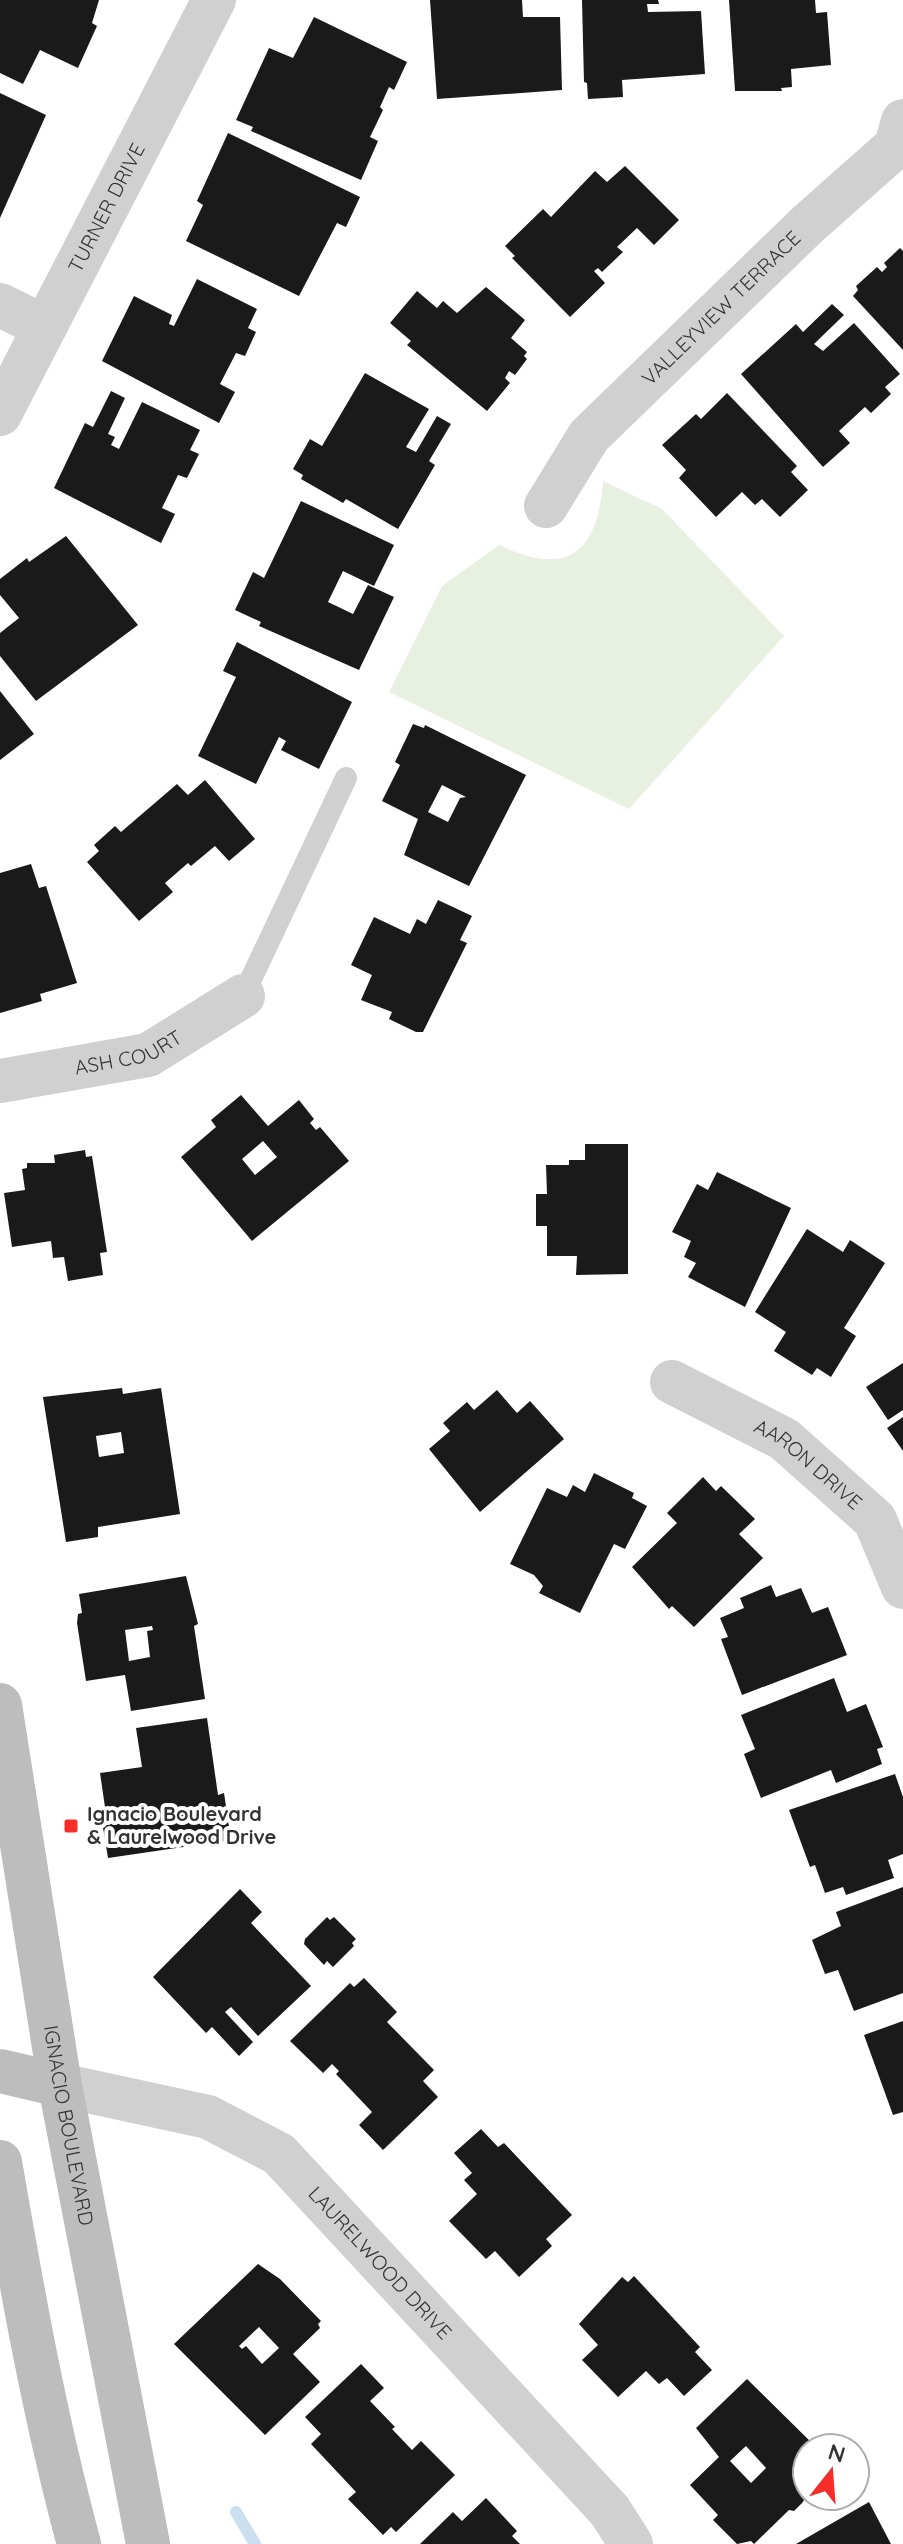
<svg xmlns="http://www.w3.org/2000/svg" width="903" height="2544" viewBox="0 0 903 2544" font-family="Quicksand,sans-serif">
<style>
.green{fill:#e8f0e1}
.lines{fill:none;stroke-linecap:round;stroke-linejoin:round}
.stream{stroke:#ccdff1;stroke-width:12}
.building{fill:#1a1a1a;fill-rule:evenodd}
.lane{stroke:#d0d0d0;stroke-width:22}
.street{stroke:#d0d0d0;stroke-width:44}
.secondary{stroke:#bdbdbd;stroke-width:44}
.poi-dot{fill:#f62d29;stroke:#fff;stroke-width:3}
.labels{text-anchor:middle;stroke-width:8;stroke-linejoin:round;paint-order:stroke}
.street-label{font-size:20px;fill:#333;stroke:#fff}
.poi-label{font-size:20px;font-weight:bold;fill:#333;stroke:#fff;text-anchor:start}
</style>
<rect width="100%" height="100%" fill="#fff"/>
<!-- green -->
<path class="green" d="M 603,481 L 662,509 L 784,636 L 629,809 L 389,692 L 442,586 L 499,545 C 567,578 598,553 603,481 Z"/>
<g class="lines">
<!-- stream -->
<path class="stream" d="M 236,2512 L 255,2544"/>
</g>
<!-- building -->
<path class="building" d="M 0,0 L 99,0 L 92,23 L 97,26 L 78,68 L 40,50 L 23,84 L 0,73 Z
M 430,0 L 522,0 L 523,17 L 560,17 L 562,90 L 437,99 Z
M 582,0 L 658,0 L 659,4 L 647,4 L 648,12 L 701,11 L 705,74 L 622,80 L 623,97 L 588,99 L 587,83 L 584,82 Z
M 729,0 L 815,0 L 816,13 L 827,12 L 831,65 L 791,69 L 792,87 L 781,88 L 782,91 L 735,91 Z
M 314,17 L 407,62 L 394,90 L 389,87 L 380,107 L 383,110 L 370,137 L 378,141 L 361,180 L 251,131 L 253,127 L 236,120 L 269,48 L 293,58 Z
M 0,93 L 46,115 L 0,218 Z
M 228,133 L 360,197 L 346,227 L 337,223 L 299,296 L 186,241 L 203,205 L 197,201 Z
M 625,166 L 679,220 L 654,245 L 637,228 L 617,247 L 623,252 L 602,272 L 598,268 L 594,271 L 605,283 L 570,317 L 512,258 L 515,256 L 505,246 L 543,209 L 551,217 L 595,171 L 607,182 Z
M 900,248 L 903,251 L 903,350 L 853,296 L 858,290 L 856,286 L 877,267 L 882,272 L 887,267 L 884,263 Z
M 197,279 L 257,309 L 248,328 L 256,332 L 245,356 L 236,353 L 220,384 L 235,392 L 219,423 L 102,361 L 134,296 L 172,315 L 169,324 L 174,326 Z
M 486,287 L 525,320 L 511,338 L 527,352 L 524,356 L 527,359 L 515,375 L 509,371 L 505,378 L 510,383 L 487,411 L 407,345 L 411,341 L 390,323 L 417,291 L 437,308 L 443,301 L 457,313 Z
M 832,304 L 844,315 L 814,344 L 823,351 L 854,323 L 900,374 L 885,387 L 891,394 L 871,413 L 865,407 L 839,431 L 850,443 L 823,467 L 741,374 L 796,324 L 803,332 Z
M 365,373 L 429,409 L 406,447 L 416,452 L 437,416 L 451,424 L 429,461 L 435,465 L 398,529 L 346,499 L 343,503 L 301,479 L 303,475 L 293,469 L 310,439 L 322,446 Z
M 111,391 L 125,398 L 108,434 L 115,437 L 111,445 L 119,449 L 142,402 L 200,430 L 190,450 L 199,454 L 187,478 L 178,475 L 162,508 L 175,514 L 161,543 L 54,488 L 85,423 L 93,427 Z
M 727,393 L 797,466 L 791,472 L 808,490 L 780,517 L 762,499 L 755,505 L 742,492 L 716,517 L 679,478 L 686,470 L 662,445 L 696,414 L 701,419 Z
M 301,501 L 394,545 L 374,586 L 343,571 L 328,602 L 353,614 L 368,585 L 394,597 L 359,670 L 259,626 L 261,622 L 235,610 L 253,572 L 264,578 Z
M 66,536 L 138,625 L 36,701 L 0,656 L 0,633 L 19,618 L 0,595 L 0,579 L 27,558 L 29,562 Z
M 237,642 L 352,702 L 319,769 L 281,750 L 286,741 L 279,737 L 256,784 L 198,756 L 236,677 L 223,671 Z
M 0,691 L 34,734 L 0,760 Z
M 413,724 L 424,728 L 425,725 L 526,775 L 469,886 L 404,855 L 418,819 L 382,801 L 400,765 L 395,762 ZM 442,785 L 466,797 L 460,798 L 448,822 L 428,812 Z
M 205,780 L 255,839 L 229,861 L 215,846 L 191,866 L 188,863 L 165,883 L 173,892 L 139,921 L 87,862 L 99,851 L 94,845 L 115,826 L 121,832 L 177,784 L 188,795 Z
M 31,864 L 39,888 L 46,886 L 77,983 L 40,994 L 42,1001 L 0,1013 L 0,873 Z
M 438,900 L 472,916 L 460,940 L 467,943 L 423,1032 L 416,1032 L 389,1019 L 392,1012 L 361,1000 L 372,975 L 351,965 L 374,917 L 410,934 L 417,919 L 426,924 Z
M 241,1095 L 268,1126 L 299,1100 L 314,1119 L 310,1123 L 316,1130 L 320,1127 L 349,1161 L 252,1241 L 181,1157 L 216,1127 L 211,1120 ZM 263,1141 L 277,1157 L 255,1175 L 242,1159 Z
M 585,1144 L 628,1144 L 628,1274 L 576,1275 L 577,1256 L 547,1256 L 547,1226 L 536,1226 L 536,1194 L 547,1194 L 546,1165 L 569,1165 L 569,1160 L 585,1160 Z
M 85,1150 L 86,1157 L 92,1156 L 107,1252 L 100,1253 L 103,1275 L 68,1281 L 64,1257 L 53,1258 L 51,1241 L 12,1247 L 4,1193 L 25,1190 L 22,1169 L 27,1168 L 27,1163 L 55,1163 L 54,1155 Z
M 717,1172 L 791,1208 L 745,1307 L 688,1277 L 696,1263 L 684,1257 L 691,1241 L 672,1232 L 697,1184 L 708,1190 Z
M 807,1229 L 843,1252 L 850,1240 L 885,1263 L 844,1328 L 856,1336 L 831,1377 L 817,1368 L 812,1375 L 774,1351 L 786,1332 L 755,1312 Z
M 903,1363 L 903,1410 L 888,1420 L 866,1387 Z
M 122,1388 L 123,1394 L 161,1388 L 180,1514 L 98,1527 L 98,1537 L 66,1542 L 43,1397 ZM 121,1432 L 124,1453 L 99,1457 L 96,1436 Z
M 497,1390 L 517,1413 L 530,1401 L 564,1439 L 480,1512 L 429,1449 L 450,1431 L 443,1423 L 467,1402 L 474,1410 Z
M 903,1417 L 903,1451 L 887,1428 Z
M 594,1473 L 634,1493 L 632,1498 L 647,1506 L 625,1549 L 614,1544 L 580,1613 L 539,1593 L 543,1586 L 534,1575 L 510,1564 L 547,1488 L 567,1497 L 573,1485 L 585,1492 Z
M 703,1477 L 716,1491 L 721,1486 L 755,1519 L 739,1534 L 763,1558 L 694,1627 L 672,1606 L 669,1609 L 632,1567 L 677,1523 L 667,1513 Z
M 186,1576 L 198,1624 L 194,1626 L 205,1699 L 131,1711 L 125,1675 L 86,1681 L 77,1623 L 78,1614 L 82,1613 L 79,1594 ZM 152,1626 L 153,1630 L 147,1631 L 150,1657 L 129,1661 L 125,1630 Z
M 771,1585 L 776,1597 L 801,1588 L 812,1613 L 828,1607 L 847,1655 L 742,1695 L 721,1639 L 728,1637 L 720,1618 L 744,1608 L 740,1598 Z
M 834,1678 L 847,1712 L 866,1704 L 883,1747 L 877,1749 L 882,1764 L 836,1783 L 831,1770 L 761,1798 L 744,1754 L 755,1749 L 741,1715 Z
M 207,1718 L 218,1795 L 224,1793 L 231,1840 L 108,1858 L 101,1815 L 106,1814 L 100,1773 L 142,1767 L 136,1728 Z
M 895,1774 L 903,1797 L 903,1854 L 888,1860 L 894,1878 L 846,1895 L 843,1887 L 825,1893 L 815,1865 L 810,1867 L 789,1810 Z
M 903,1887 L 903,1993 L 854,2011 L 838,1970 L 825,1974 L 812,1940 L 841,1926 L 836,1912 Z
M 240,1889 L 262,1912 L 251,1923 L 311,1986 L 258,2036 L 231,2007 L 225,2012 L 253,2042 L 239,2056 L 212,2027 L 206,2033 L 153,1977 Z
M 327,1917 L 330,1920 L 334,1917 L 356,1939 L 352,1943 L 354,1946 L 333,1967 L 327,1961 L 324,1965 L 304,1944 L 305,1939 Z
M 364,1978 L 397,2012 L 387,2022 L 434,2070 L 423,2081 L 438,2097 L 383,2150 L 359,2125 L 372,2112 L 336,2074 L 339,2071 L 332,2064 L 323,2073 L 290,2041 L 350,1983 L 354,1987 Z
M 903,2021 L 903,2112 L 893,2115 L 864,2035 Z
M 481,2129 L 498,2147 L 504,2143 L 572,2215 L 546,2239 L 552,2246 L 519,2277 L 495,2251 L 486,2259 L 449,2221 L 477,2194 L 464,2180 L 472,2173 L 454,2153 Z
M 258,2264 L 280,2279 L 321,2321 L 318,2324 L 320,2328 L 293,2354 L 320,2382 L 265,2435 L 174,2344 ZM 259,2327 L 279,2348 L 262,2364 L 246,2346 L 242,2349 L 239,2346 Z
M 634,2276 L 700,2347 L 695,2352 L 712,2370 L 684,2396 L 667,2378 L 659,2384 L 646,2371 L 618,2397 L 582,2360 L 598,2345 L 579,2324 L 622,2277 L 628,2282 Z
M 361,2364 L 384,2388 L 370,2401 L 395,2427 L 392,2429 L 412,2450 L 421,2441 L 455,2475 L 396,2532 L 391,2527 L 383,2535 L 348,2499 L 356,2492 L 311,2444 L 321,2434 L 305,2417 Z
M 747,2379 L 817,2448 L 807,2448 L 807,2493 L 803,2502 L 794,2511 L 789,2510 L 754,2544 L 751,2541 L 737,2544 L 713,2520 L 718,2515 L 690,2485 L 719,2457 L 696,2428 ZM 746,2446 L 766,2468 L 751,2483 L 730,2461 Z
M 486,2498 L 517,2531 L 512,2536 L 520,2544 L 420,2544 L 453,2512 L 462,2521 Z
M 869,2502 L 891,2544 L 796,2544 Z"/>
<g class="lines">
<!-- lane -->
<path class="lane" d="M 243,996 L 346,778"/>
<!-- street -->
<g class="street">
<path d="M 0,305 L 45,327"/>
<path id="s1" d="M 0,414 L 214,0"/>
<path id="s2" d="M 546,506 L 589,436 L 807,225 L 896,146 L 903,121"/>
<path id="s3" d="M 0,1081 L 148,1055 L 243,996"/>
<path id="s4" d="M 672,1382 L 784,1439 L 875,1520 L 903,1587"/>
<path id="s5" d="M 60,2085 L 208,2117 L 279,2154 L 610,2511 L 631,2544"/>
</g>
<!-- secondary -->
<g class="secondary">
<path id="s6" d="M 0,1705 L 60,2085 L 148,2544"/>
<path d="M 0,2071 L 60,2085"/>
<path d="M 0,2162 C 22,2290 45,2419 79,2544"/>
</g>
</g>
<!-- markers -->
<rect class="poi-dot" x="63" y="1818" width="16" height="16" rx="4"/>
<g class="labels">
<!-- street labels -->
<g class="street-label">
<text dy="7" stroke="none"><textPath href="#s1" startOffset="232">TURNER DRIVE</textPath></text>
<text dy="7" stroke="none"><textPath href="#s2" startOffset="266">VALLEYVIEW TERRACE</textPath></text>
<text dy="7" stroke="none"><textPath href="#s3" startOffset="132">ASH COURT</textPath></text>
<text dy="7" stroke="none"><textPath href="#s4" startOffset="160">AARON DRIVE</textPath></text>
<text dy="7" stroke="none"><textPath href="#s6" startOffset="426">IGNACIO BOULEVARD</textPath></text>
<text dy="7" stroke="none"><textPath href="#s5" startOffset="380">LAURELWOOD DRIVE</textPath></text>
</g>
<!-- poi labels -->
<g class="poi-label">
<text x="87" y="1821">Ignacio Boulevard<tspan x="87" dy="23">&amp; Laurelwood Drive</tspan></text>
</g>
</g>
<!-- north arrow -->
<g transform="translate(831 2472) rotate(17)"><circle r="38" fill="#ffffff" stroke="#adadad" stroke-width="2"/>
<path d="M0-6L14 30L0 20L-14 30Z" fill="#f62d29"/>
<text y="-12" font-size="22" font-weight="bold" text-anchor="middle" fill="#333333">N</text>
</g>
</svg>
